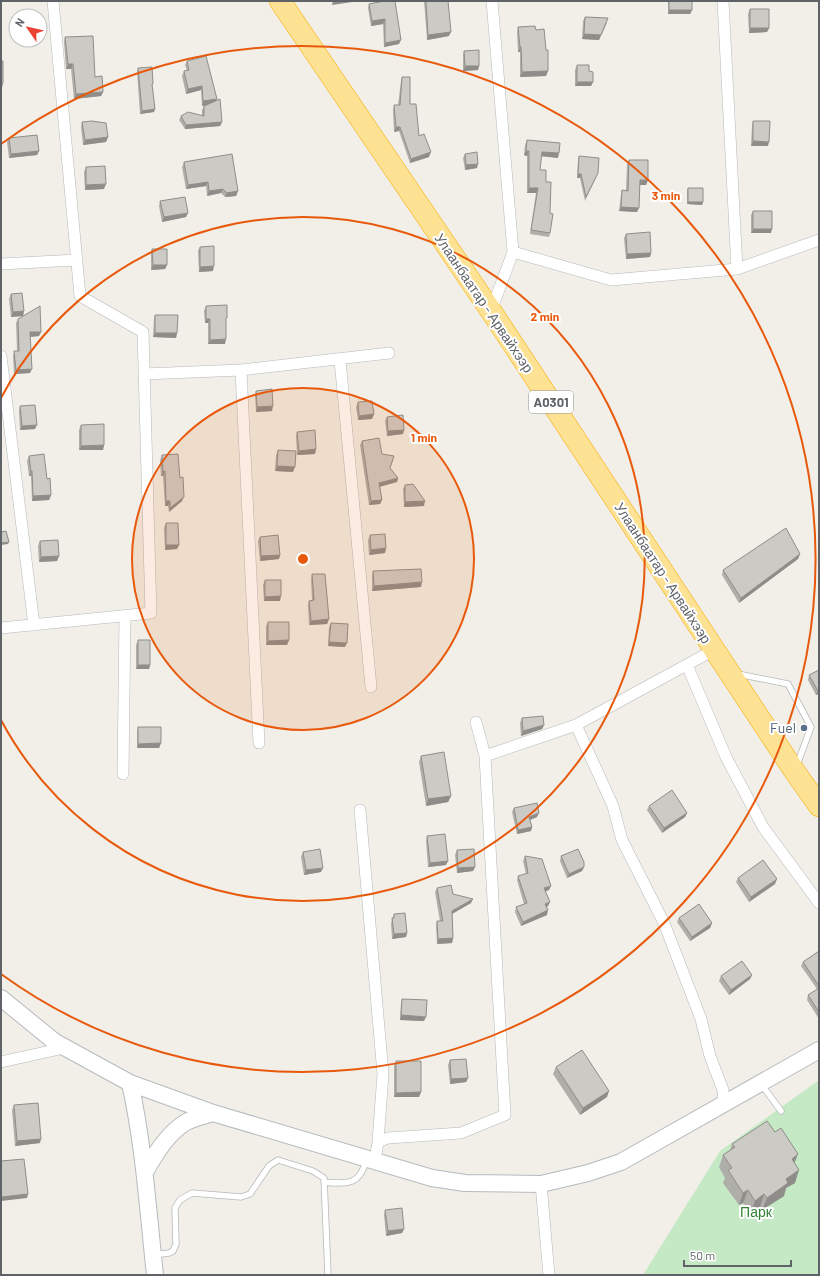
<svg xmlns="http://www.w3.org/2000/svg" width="820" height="1276" viewBox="0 0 820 1276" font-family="Barlow,sans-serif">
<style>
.green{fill:#c5e8c5}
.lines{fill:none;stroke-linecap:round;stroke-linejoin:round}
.lane-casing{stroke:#b5b8bc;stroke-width:7}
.street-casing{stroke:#b5b8bc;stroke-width:12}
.secondary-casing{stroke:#b6babf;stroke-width:18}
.highway-casing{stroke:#f9ab00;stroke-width:22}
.lane{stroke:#fff;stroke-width:5.5}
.street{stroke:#fff;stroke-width:11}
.secondary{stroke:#fff;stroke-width:16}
.highway{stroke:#fde293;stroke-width:21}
.wall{fill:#afaea9}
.shaded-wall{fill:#8f8d8a}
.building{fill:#cccac5;stroke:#8f8d8a}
.ring{fill:none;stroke:#e8590c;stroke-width:2}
.service-dot{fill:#5c6f8a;stroke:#fff;stroke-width:1.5}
.labels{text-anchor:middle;stroke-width:4;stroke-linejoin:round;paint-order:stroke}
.shield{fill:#fff;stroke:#8f9295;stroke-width:1}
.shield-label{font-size:13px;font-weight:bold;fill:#5f6368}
.street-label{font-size:14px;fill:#5f6368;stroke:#fff}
.service-label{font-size:14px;fill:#4e5e75;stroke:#fff;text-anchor:end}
.park-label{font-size:14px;fill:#348238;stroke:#fff}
.centre{fill:#e8590c;stroke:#fff;stroke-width:2}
.ring-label{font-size:12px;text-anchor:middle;font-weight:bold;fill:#e8590c;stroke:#fff;stroke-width:4;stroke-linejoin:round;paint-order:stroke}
</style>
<rect width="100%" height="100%" fill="#f1efe8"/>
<!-- green -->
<path class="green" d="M 819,1080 L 819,1275 L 643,1275 L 720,1151 Z"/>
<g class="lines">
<defs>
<path id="lane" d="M 738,674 L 788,684 L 811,727 L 797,765
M 761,1084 L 781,1111
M 324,1182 C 346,1184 360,1186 366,1160
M 154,1255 L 169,1253 L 173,1251 L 176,1244 L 175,1208 L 180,1200 L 192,1193 L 241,1197 L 250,1194 L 269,1166 L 278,1160 L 313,1171 L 324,1178 L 328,1275"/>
<path id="street" d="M 723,1 L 737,269
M 513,252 L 611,280 L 737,269 L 819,240
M 1,264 L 76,260
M 491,311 L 513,252 L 492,1
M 1,356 L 34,625
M 340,360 L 371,687
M 241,370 L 259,743
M 144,374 L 241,370 L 389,353
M 1,628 L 151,613 L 143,332 L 80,296 L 53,1
M 687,665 L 726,757 L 763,827 L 819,903
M 576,725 L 613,806 L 622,840 L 664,923 L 701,1019 L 710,1056 L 723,1090 L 724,1105
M 485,756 L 576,725 L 714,650
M 123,774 L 125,616
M 360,810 L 383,1074 L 378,1142 L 375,1161
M 1,1062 L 64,1048
M 378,1142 L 388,1138 L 461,1133 L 505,1115 L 485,756 L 476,722
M 541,1184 L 549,1275"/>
<path id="secondary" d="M 1,998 L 55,1042 L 130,1083 L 213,1113 L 432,1178 L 465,1183 L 541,1184 L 588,1173 L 621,1162 L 819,1050
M 130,1083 C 144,1146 148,1211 155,1275
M 145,1172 C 156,1153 167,1134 186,1122 C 194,1118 204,1116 213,1113"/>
<path id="highway" d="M 280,1 L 491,311 L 795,772 L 819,806"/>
</defs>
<!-- lane casing -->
<use href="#lane" class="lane-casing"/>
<!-- street casing -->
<use href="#street" class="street-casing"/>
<!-- secondary casing -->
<use href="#secondary" class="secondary-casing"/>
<!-- highway casing -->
<use href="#highway" class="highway-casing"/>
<!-- lane -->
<use href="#lane" class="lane"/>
<!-- street -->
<use href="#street" class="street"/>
<!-- secondary -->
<use href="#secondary" class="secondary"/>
<!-- highway -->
<use href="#highway" class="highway"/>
</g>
<!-- wall -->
<path class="wall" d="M 384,1 L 399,44 L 384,47 L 383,24 L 371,26 L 368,8 L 369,4 Z
M 424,1 L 448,1 L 449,36 L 427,40 Z
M 668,1 L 692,1 L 692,10 L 690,14 L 668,14 Z
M 750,9 L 769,28 L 767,32 L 749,33 L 748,14 Z
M 585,17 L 607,23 L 599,40 L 582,39 L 583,21 Z
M 518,27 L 536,30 L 546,50 L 548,71 L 546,76 L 520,77 L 520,52 L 518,52 L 517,32 Z
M 65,37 L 95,77 L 103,92 L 101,96 L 74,99 L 71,69 L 66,69 L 64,42 Z
M 464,51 L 479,66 L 478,70 L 463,71 L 463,55 Z
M 187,61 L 216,100 L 222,122 L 220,126 L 185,129 L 179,120 L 181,116 L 202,116 L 202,110 L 204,106 L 205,105 L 202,106 L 201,90 L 186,94 L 182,76 L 184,71 L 187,71 L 185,65 Z
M 577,65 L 589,71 L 593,82 L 591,86 L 575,86 L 575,70 Z
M 138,68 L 152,87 L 155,109 L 154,112 L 140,114 L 137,71 Z
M 402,77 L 419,136 L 429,157 L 410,163 L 399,131 L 394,132 L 393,110 L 394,105 L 398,105 L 401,81 Z
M 753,121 L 768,146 L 751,146 L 752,125 Z
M 82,122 L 108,137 L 106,142 L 83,145 L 81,127 Z
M 9,138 L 39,151 L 37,155 L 9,158 L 7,142 Z
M 527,140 L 558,158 L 541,156 L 540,170 L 546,182 L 550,213 L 550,233 L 549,237 L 530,234 L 536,193 L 527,193 L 527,156 L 524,155 L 525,145 Z
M 465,154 L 477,168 L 465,170 L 463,158 Z
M 579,156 L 598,173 L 585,201 L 580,178 L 577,178 L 578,160 Z
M 629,160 L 648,180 L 646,185 L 640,185 L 637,212 L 619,211 L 621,195 L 622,190 L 626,190 L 627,164 Z
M 184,162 L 238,191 L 236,196 L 225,197 L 221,193 L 207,196 L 206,186 L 186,189 L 182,167 Z
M 86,167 L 104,189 L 85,190 L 84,172 Z
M 688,188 L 703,202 L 702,205 L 687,204 L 687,190 Z
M 160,201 L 186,217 L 162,222 L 159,206 Z
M 753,211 L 771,233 L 751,233 L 751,215 Z
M 626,234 L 651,253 L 650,257 L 626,259 L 624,238 Z
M 200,247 L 213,271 L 199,272 L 198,251 Z
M 152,249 L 167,265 L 165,269 L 151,270 L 151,253 Z
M 11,294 L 24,311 L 23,316 L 11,317 L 9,299 Z
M 206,306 L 225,344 L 208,344 L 208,323 L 205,323 L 204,311 Z
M 155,315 L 177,333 L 176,338 L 153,337 L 154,319 Z
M 18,319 L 41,332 L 39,336 L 30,337 L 30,373 L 14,374 L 13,356 L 14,351 L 17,351 L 16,323 Z
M 256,391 L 272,411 L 256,412 L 255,395 Z
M 358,402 L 374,414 L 372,419 L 358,420 L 356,407 Z
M 20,406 L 35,429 L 20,430 L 19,411 Z
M 387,417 L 404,430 L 403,434 L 387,436 L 385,421 Z
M 81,425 L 104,445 L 103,450 L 79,450 L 79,430 Z
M 297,432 L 316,449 L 315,454 L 297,455 L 296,436 Z
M 362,441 L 382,454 L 390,468 L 398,478 L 397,482 L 380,487 L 382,500 L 380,504 L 369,505 L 360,445 Z
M 278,450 L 293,472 L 275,471 L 276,455 Z
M 162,455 L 182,501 L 169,512 L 168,506 L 165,506 L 163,476 L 161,476 L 160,460 Z
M 29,456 L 47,479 L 51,495 L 49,500 L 32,501 L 31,476 L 29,476 L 27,461 Z
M 405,485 L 424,506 L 404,507 L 403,489 Z
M 166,523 L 179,545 L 177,549 L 165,550 L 164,528 Z
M 370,535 L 386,548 L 385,553 L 369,555 L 368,540 Z
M 260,537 L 280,555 L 279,559 L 260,561 L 258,541 Z
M 40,541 L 59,556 L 57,561 L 39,562 L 38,546 Z
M 800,554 L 798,559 L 739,603 L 722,575 L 723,570 Z
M 373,571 L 421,587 L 372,591 L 372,576 Z
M 312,574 L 329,619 L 327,624 L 309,625 L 308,605 L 309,601 L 312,600 L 311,579 Z
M 265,580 L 280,601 L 264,601 L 263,585 Z
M 268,622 L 289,640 L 287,645 L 266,645 L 266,626 Z
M 331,623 L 345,647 L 328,646 L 329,627 Z
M 138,640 L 150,665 L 149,669 L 136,669 L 136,645 Z
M 819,670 L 819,694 L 816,695 L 808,680 L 809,675 Z
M 522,718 L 544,725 L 542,729 L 521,736 L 520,723 Z
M 138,727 L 161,743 L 159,748 L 137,748 L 137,731 Z
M 421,756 L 451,796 L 448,802 L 426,806 L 419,762 Z
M 649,806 L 687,813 L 685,817 L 662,833 L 647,810 Z
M 514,808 L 537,817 L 530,820 L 532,827 L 531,831 L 517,834 L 512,812 Z
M 427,836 L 446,865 L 428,867 L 426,841 Z
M 457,850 L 475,867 L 473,871 L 457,873 L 455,855 Z
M 303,852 L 321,872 L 304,875 L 301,857 Z
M 525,856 L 549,890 L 545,892 L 548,906 L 547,907 L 547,915 L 521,926 L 515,912 L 516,907 L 524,904 L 517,880 L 518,876 L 526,874 L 523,861 Z
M 561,856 L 584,867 L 582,871 L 567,878 L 560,861 Z
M 738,878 L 775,884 L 749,902 L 736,882 Z
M 437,888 L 453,894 L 471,903 L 452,914 L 453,938 L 452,943 L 437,944 L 436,925 L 437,921 L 440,921 L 435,892 Z
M 394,914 L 407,933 L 406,937 L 392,939 L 391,923 Z
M 679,918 L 712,923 L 710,928 L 690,941 L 677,922 Z
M 819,951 L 819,1019 L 807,1000 L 808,995 L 817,989 L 801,966 L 803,962 Z
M 752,975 L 750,979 L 729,995 L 719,981 L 721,976 Z
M 402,999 L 424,1021 L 400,1020 L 401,1003 Z
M 450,1060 L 468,1078 L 466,1082 L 450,1084 L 448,1065 Z
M 396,1061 L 421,1092 L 419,1097 L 394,1097 L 394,1066 Z
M 556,1067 L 607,1097 L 580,1115 L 553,1074 Z
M 14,1105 L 40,1143 L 15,1146 L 12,1110 Z
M 732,1144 L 795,1163 L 795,1183 L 786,1188 L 784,1196 L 762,1210 L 760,1207 L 750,1214 L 743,1203 L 739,1205 L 723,1183 L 725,1178 L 719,1167 L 723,1155 L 730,1150 Z
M 385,1210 L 404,1229 L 402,1233 L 386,1236 L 384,1215 Z"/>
<!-- shaded-wall -->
<path class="shaded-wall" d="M 333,1 L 359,1 L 332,5 Z
M 669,10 L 692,10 L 690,14 L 668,14 Z
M 608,18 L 599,40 L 582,39 L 584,34 Z
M 385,19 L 383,24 L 371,26 L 372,21 Z
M 750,28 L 769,28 L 767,32 L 749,33 Z
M 451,32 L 449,36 L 427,40 L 428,35 Z
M 401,40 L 399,44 L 384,47 L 385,43 Z
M 520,47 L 521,47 L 520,52 L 518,52 Z
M 68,64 L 73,64 L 71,69 L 66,69 Z
M 465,66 L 479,66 L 478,70 L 463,71 Z
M 548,71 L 546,76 L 520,77 L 522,72 Z
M 577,82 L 593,82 L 591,86 L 575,86 Z
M 1,83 L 3,83 L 2,88 L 1,88 Z
M 202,86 L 201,90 L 186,94 L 188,89 Z
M 103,92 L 101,96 L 74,99 L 76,94 Z
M 217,99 L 215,104 L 202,106 L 203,101 Z
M 155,109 L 154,112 L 140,114 L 142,111 Z
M 222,122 L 220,126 L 185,129 L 186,125 Z
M 396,127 L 400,127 L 399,131 L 394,132 Z
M 108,137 L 106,142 L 83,145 L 85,140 Z
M 753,141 L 769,142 L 768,146 L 751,146 Z
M 39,151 L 37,155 L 9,158 L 11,154 Z
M 526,151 L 529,151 L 527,156 L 524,155 Z
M 431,152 L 429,157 L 410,163 L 411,159 Z
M 542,152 L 559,153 L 558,158 L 540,156 Z
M 478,164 L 477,168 L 465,170 L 466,165 Z
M 578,174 L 581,174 L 580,178 L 577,178 Z
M 640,180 L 648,180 L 646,185 L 639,185 Z
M 208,182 L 206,186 L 186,189 L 188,185 Z
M 106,184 L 104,189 L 85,190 L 86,185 Z
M 529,188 L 538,188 L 536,193 L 527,193 Z
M 223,189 L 221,193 L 207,196 L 209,191 Z
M 238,191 L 236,196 L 225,197 L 227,193 Z
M 688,202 L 703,202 L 702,205 L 687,204 Z
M 621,207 L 639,208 L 637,212 L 619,211 Z
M 188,213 L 186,217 L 162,222 L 164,217 Z
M 753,229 L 772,229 L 771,233 L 751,233 Z
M 651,253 L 650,257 L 626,259 L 627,254 Z
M 153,265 L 167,265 L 165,269 L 151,270 Z
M 214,266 L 213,271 L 199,272 L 200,267 Z
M 24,311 L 23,316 L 11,317 L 13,312 Z
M 206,319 L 210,319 L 208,323 L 205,323 Z
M 30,332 L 41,332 L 39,336 L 28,337 Z
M 155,333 L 177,333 L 176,338 L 153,337 Z
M 226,339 L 225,344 L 208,344 L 210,340 Z
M 32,369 L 30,373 L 14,374 L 16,370 Z
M 273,406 L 272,411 L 256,412 L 257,407 Z
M 374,414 L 372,419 L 358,420 L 359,416 Z
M 37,425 L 35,429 L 20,430 L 22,426 Z
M 404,430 L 403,434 L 387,436 L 388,431 Z
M 104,445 L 103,450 L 79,450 L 81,446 Z
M 316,449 L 315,454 L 297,455 L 299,451 Z
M 277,466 L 295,467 L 293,472 L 275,471 Z
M 32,471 L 31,476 L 29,476 L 31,472 Z
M 165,471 L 163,476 L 161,476 L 163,472 Z
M 398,478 L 397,482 L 378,487 L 379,483 Z
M 51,495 L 49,500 L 32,501 L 33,496 Z
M 184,497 L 182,501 L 169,512 L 170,508 Z
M 382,500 L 380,504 L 369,505 L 371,501 Z
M 166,501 L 170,501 L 168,506 L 165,506 Z
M 425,501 L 424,506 L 404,507 L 405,502 Z
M 9,542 L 8,544 L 1,545 L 1,543 Z
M 166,545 L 179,545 L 177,549 L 165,550 Z
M 386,548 L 385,553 L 369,555 L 371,550 Z
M 800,554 L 798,559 L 739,603 L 741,598 Z
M 280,555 L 279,559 L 260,561 L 261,556 Z
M 59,556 L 57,561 L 39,562 L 41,557 Z
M 422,582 L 421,587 L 372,591 L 374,586 Z
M 281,596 L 280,601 L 264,601 L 265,597 Z
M 329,619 L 327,624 L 309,625 L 311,621 Z
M 289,640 L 287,645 L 266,645 L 268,641 Z
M 329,642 L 347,643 L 345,647 L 328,646 Z
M 138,665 L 150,665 L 149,669 L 136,669 Z
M 819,690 L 819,694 L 816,695 L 818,691 Z
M 544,725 L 542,729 L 521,736 L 523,731 Z
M 161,743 L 159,748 L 137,748 L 138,744 Z
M 451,796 L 448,802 L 426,806 L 428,799 Z
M 539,813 L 537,817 L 527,821 L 529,817 Z
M 687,813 L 685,817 L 662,833 L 664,828 Z
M 532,827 L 531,831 L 517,834 L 518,830 Z
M 448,861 L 446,865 L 428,867 L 430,863 Z
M 475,867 L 473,871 L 457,873 L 458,868 Z
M 584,867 L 582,871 L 567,878 L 569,874 Z
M 323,868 L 321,872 L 304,875 L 306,870 Z
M 777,879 L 775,884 L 749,902 L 751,897 Z
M 551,886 L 549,890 L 542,892 L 544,888 Z
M 473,899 L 471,903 L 450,915 L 452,911 Z
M 550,902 L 548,906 L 544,908 L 545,904 Z
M 548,910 L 547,915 L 521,926 L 523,922 Z
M 712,923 L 710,928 L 690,941 L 692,937 Z
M 407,933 L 406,937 L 392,939 L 394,934 Z
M 453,938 L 452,943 L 437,944 L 438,939 Z
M 752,975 L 750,979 L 729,995 L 731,990 Z
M 401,1015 L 426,1017 L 424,1021 L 400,1020 Z
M 468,1078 L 466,1082 L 450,1084 L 451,1079 Z
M 609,1091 L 607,1097 L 580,1115 L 583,1108 Z
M 421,1092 L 419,1097 L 394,1097 L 396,1093 Z
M 41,1139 L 40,1143 L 15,1146 L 17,1141 Z
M 798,1154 L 793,1167 L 792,1159 Z
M 799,1170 L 795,1183 L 786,1188 L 784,1196 L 762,1210 L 767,1198 L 786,1179 Z
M 748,1190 L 743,1203 L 739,1205 L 743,1193 Z
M 28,1194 L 27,1198 L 1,1201 L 1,1197 Z
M 764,1194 L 760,1207 L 750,1214 L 755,1201 Z
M 404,1229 L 402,1233 L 386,1236 L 388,1231 Z"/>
<!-- building -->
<path class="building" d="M 384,1 L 395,1 L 401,40 L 385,43 L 385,19 L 372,21 L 369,4 Z
M 426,1 L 448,1 L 451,32 L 428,35 Z
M 669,1 L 692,1 L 692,10 L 669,10 Z
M 750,9 L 769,9 L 769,28 L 750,28 Z
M 585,17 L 608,18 L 601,35 L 584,34 Z
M 535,26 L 536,30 L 544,29 L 546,50 L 548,50 L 548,71 L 522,72 L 521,47 L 520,47 L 518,27 Z
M 93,36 L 95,77 L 102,76 L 103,92 L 76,94 L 73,64 L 68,64 L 65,37 Z
M 479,50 L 479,66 L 465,66 L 464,51 Z
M 206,56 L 217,99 L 203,101 L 202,86 L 188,89 L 184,71 L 189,70 L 187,61 Z
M 1,61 L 3,61 L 3,83 L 1,83 Z
M 577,65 L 589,65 L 589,71 L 593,72 L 593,82 L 577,82 Z
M 152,67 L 153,84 L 152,84 L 155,109 L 142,111 L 138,68 Z
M 402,77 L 410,77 L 410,104 L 416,104 L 419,136 L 424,134 L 431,152 L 411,159 L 400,127 L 396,127 L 394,105 L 400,105 Z
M 220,99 L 222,122 L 186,125 L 181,116 L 188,112 L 204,116 L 204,106 Z
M 92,121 L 106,123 L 108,137 L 85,140 L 82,122 Z
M 753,121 L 770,121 L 769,142 L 753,141 Z
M 37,135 L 39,151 L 11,154 L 9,138 Z
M 527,140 L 560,143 L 559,153 L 542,152 L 540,170 L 546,170 L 546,182 L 551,182 L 550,213 L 553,214 L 550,233 L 531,230 L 538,188 L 529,188 L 529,151 L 526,151 Z
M 477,152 L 478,164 L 466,165 L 465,154 Z
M 232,154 L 238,191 L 227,193 L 223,189 L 209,191 L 208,182 L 188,185 L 184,162 Z
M 579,156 L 599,158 L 598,173 L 586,197 L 581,174 L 578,174 Z
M 629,160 L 648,160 L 648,180 L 640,180 L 639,208 L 621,207 L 622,190 L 628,191 Z
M 105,166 L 106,184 L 86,185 L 86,167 Z
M 688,188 L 703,188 L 703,202 L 688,202 Z
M 185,197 L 188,213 L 164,217 L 160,201 Z
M 753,211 L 772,211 L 772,229 L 753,229 Z
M 650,232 L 651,253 L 627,254 L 626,234 Z
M 214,246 L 214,266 L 200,267 L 200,247 Z
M 152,249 L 167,249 L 167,265 L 153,265 Z
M 22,293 L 24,311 L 13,312 L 11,294 Z
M 227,305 L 227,318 L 226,318 L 226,339 L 210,340 L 210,319 L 206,319 L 206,306 Z
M 40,306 L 41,332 L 30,332 L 32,369 L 16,370 L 14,351 L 19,351 L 18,319 Z
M 155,315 L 178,315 L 177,333 L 155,333 Z
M 272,389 L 273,406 L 257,407 L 256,391 Z
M 372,401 L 374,414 L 359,416 L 358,402 Z
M 35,405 L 37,425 L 22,426 L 20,406 Z
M 403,415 L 404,430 L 388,431 L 387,417 Z
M 104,424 L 104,445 L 81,446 L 81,425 Z
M 315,430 L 316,449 L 299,451 L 297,432 Z
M 379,438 L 382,454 L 394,456 L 390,468 L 398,478 L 379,483 L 382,500 L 371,501 L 362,441 Z
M 278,450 L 296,451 L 295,467 L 277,466 Z
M 44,454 L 47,479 L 50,478 L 51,495 L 33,496 L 32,471 L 31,472 L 29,456 Z
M 178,454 L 180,478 L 183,477 L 184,497 L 170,508 L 170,501 L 166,501 L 165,471 L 163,472 L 162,455 Z
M 413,484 L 425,501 L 405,502 L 405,485 Z
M 166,523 L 178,523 L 179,545 L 166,545 Z
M 786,528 L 800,554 L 741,598 L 723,570 Z
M 6,531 L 9,542 L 1,543 L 1,532 Z
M 385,534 L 386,548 L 371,550 L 370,535 Z
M 278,535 L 280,555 L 261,556 L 260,537 Z
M 58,540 L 59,556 L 41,557 L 40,541 Z
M 421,569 L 422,582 L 374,586 L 373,571 Z
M 312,574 L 325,574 L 329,619 L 311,621 L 309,601 L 314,600 Z
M 265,580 L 281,580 L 281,596 L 265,597 Z
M 268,622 L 289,622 L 289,640 L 268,641 Z
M 331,623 L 348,624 L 347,643 L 329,642 Z
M 138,640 L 150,640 L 150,665 L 138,665 Z
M 819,670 L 819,690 L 818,691 L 809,675 Z
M 543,716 L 544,725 L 523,731 L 522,718 Z
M 138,727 L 161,727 L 161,743 L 138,744 Z
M 444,752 L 451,796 L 428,799 L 421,756 Z
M 672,790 L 687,813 L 664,828 L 649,806 Z
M 537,803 L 539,813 L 529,817 L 532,827 L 518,830 L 514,808 Z
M 445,834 L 448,861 L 430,863 L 427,836 Z
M 320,849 L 323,868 L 306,870 L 303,852 Z
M 474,849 L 475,867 L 458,868 L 457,850 Z
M 578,849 L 584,862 L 584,867 L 569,874 L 561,856 Z
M 525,856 L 542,859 L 551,886 L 544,888 L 550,902 L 545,904 L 548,910 L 523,922 L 516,907 L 527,903 L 518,876 L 528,873 Z
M 763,860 L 777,879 L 751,897 L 738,878 Z
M 451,885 L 453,894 L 473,899 L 452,911 L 453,938 L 438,939 L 437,921 L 443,921 L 437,888 Z
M 699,904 L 712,923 L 692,937 L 679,918 Z
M 405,913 L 407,933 L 394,934 L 392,918 L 394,918 L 394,914 Z
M 819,951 L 819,986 L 803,962 Z
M 742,961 L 752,975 L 731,990 L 721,976 Z
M 819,988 L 819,1012 L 808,995 Z
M 402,999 L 427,1000 L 426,1017 L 401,1015 Z
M 582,1050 L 609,1091 L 583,1108 L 556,1067 Z
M 466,1059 L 468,1078 L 451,1079 L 450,1060 Z
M 396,1061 L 421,1061 L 421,1092 L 396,1093 Z
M 38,1103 L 41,1139 L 17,1141 L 14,1105 Z
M 767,1121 L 775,1132 L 781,1128 L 798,1154 L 792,1159 L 799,1170 L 786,1179 L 788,1183 L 767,1198 L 764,1194 L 755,1201 L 748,1190 L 743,1193 L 728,1170 L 732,1168 L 723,1155 L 735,1147 L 732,1144 Z
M 24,1159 L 28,1194 L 1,1197 L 1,1161 Z
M 402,1208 L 404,1229 L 388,1231 L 385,1210 Z"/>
<!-- distance rings -->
<circle cx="303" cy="559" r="171" fill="#e8590c" fill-opacity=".12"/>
<g class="ring">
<circle cx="303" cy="559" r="171"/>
<path d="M1 398A342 342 0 1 1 1 720"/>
<path d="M1 144A513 513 0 1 1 1 974"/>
</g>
<!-- markers -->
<circle class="service-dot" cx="804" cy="728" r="4"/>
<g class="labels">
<!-- shield labels -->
<rect class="shield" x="529" y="391" width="44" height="22" rx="3"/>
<g class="shield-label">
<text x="551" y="407">A0301</text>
</g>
<!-- street labels -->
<g class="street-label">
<text transform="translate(484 303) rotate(56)" y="5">Улаанбаатар - Арвайхээр</text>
<text transform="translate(663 573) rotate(57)" y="5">Улаанбаатар - Арвайхээр</text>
</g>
<!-- service labels -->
<g class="service-label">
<text x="796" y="733">Fuel</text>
</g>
<!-- park labels -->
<g class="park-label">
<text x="756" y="1217">Парк</text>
</g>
</g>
<circle cx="303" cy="559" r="6" class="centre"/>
<g class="ring-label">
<text x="666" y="200">3 min</text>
<text x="545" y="321">2 min</text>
<text x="424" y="442">1 min</text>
</g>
<!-- border -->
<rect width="820" height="1276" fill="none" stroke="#5f6368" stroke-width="4"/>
<!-- north arrow -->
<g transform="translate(28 28) rotate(304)"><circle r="19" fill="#ffffff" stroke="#bfc1c3"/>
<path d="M0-3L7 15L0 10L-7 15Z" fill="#ea4335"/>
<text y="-6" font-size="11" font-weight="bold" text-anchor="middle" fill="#5f6368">N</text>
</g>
<!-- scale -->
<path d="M684 1260v6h107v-6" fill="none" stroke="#5f6368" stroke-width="2"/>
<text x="690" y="1260" font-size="12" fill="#5f6368" stroke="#ffffff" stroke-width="3" paint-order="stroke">50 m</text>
</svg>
